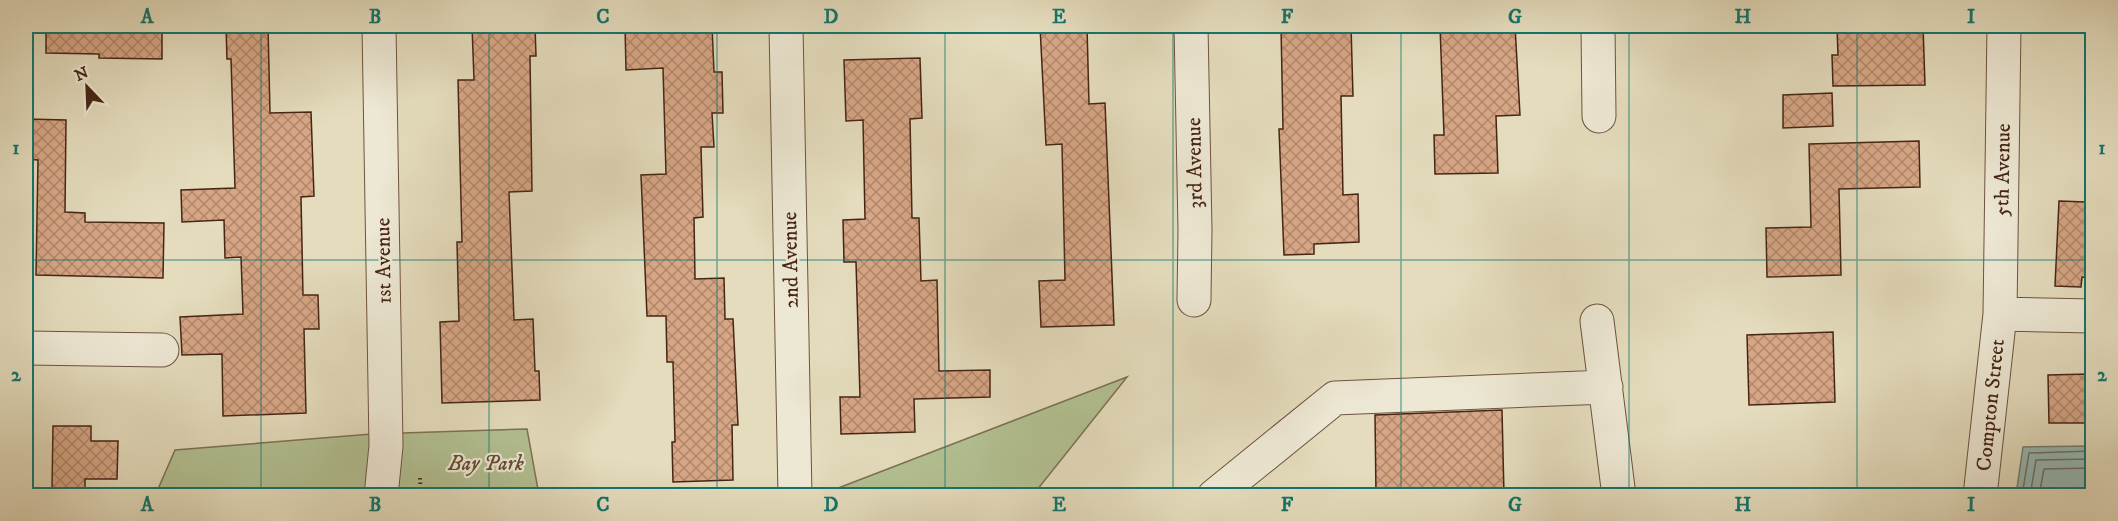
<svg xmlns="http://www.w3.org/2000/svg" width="2118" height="521" viewBox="0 0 2118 521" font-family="'IM FELL DW Pica',serif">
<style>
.green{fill:#b2c092;stroke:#7c7254;stroke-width:1.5}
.water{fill:#96bab6;stroke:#767e76;stroke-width:1.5}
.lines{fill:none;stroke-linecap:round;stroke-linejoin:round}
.shore{stroke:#6e7066;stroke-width:1.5}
.building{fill:url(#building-cross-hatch);stroke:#462515;stroke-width:1.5}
.minor-casing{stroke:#6e533f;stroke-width:35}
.path{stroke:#462515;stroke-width:4;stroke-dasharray:1.5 3;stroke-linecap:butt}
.minor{stroke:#ede8d4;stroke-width:33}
.grid{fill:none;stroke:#0f766e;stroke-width:1.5;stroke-opacity:0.55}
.labels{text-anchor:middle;stroke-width:4.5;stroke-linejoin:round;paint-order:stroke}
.street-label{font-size:21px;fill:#462515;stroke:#ede8d4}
.park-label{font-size:21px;font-style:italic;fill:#614c34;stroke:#ede8d4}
.neatline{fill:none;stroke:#0f766e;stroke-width:2}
.grid-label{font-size:20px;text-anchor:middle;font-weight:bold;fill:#0f766e}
</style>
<defs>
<pattern id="building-cross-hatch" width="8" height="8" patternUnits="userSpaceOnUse" patternTransform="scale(1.5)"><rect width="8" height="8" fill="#d7a685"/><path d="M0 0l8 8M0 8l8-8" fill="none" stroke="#b0876c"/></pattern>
</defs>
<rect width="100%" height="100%" fill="#e4dcbd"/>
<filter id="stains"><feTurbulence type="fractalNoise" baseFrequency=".00333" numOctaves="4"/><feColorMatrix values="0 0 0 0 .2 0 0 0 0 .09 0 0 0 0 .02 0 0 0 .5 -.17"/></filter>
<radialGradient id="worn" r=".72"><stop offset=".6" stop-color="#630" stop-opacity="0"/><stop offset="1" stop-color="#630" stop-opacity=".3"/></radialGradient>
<!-- green -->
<path class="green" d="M 1127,377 L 1033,495 L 820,495 Z
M 527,429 L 539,495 L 155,496 L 175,450 L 372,434 Z"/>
<!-- water -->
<path class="water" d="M 2092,446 L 2092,495 L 2016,495 L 2023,447 Z"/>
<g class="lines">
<!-- shore -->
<path class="shore" d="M 2022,496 L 2029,453 L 2092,451
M 2030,496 L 2036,460 L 2092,459
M 2039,496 L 2044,469 L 2092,468"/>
</g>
<!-- building -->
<path class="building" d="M 46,26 L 162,26 L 162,59 L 99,58 L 99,54 L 46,53 Z
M 226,26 L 268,26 L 270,113 L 311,112 L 314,196 L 301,197 L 303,295 L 318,295 L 319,329 L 304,329 L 306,413 L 223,416 L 222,354 L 182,355 L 180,317 L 243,314 L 241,257 L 225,258 L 224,220 L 182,222 L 181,190 L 235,188 L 231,59 L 227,59 Z
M 472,26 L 535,26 L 536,56 L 530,56 L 532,191 L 509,192 L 514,320 L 533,319 L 535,371 L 539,371 L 540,400 L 442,403 L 440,322 L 459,321 L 457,242 L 462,242 L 458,80 L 474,80 Z
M 625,26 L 712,26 L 714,72 L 722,72 L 723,113 L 712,113 L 714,147 L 701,147 L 703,217 L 694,218 L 695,279 L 724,278 L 725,319 L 733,319 L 738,425 L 732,425 L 733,480 L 673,482 L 672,442 L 675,442 L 673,362 L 667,362 L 666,316 L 647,316 L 641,175 L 666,174 L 663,68 L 626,70 Z
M 1040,26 L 1087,26 L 1089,104 L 1105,103 L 1114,325 L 1041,327 L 1039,281 L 1065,280 L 1062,144 L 1046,145 Z
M 1281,26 L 1351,26 L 1353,96 L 1341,96 L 1343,195 L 1358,194 L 1359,242 L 1314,244 L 1314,254 L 1284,255 L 1279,129 L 1283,129 Z
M 1440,26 L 1515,26 L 1520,115 L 1496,116 L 1498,173 L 1435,174 L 1434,135 L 1444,135 Z
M 1837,26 L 1923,26 L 1925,85 L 1833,86 L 1832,55 L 1838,55 Z
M 920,58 L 922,118 L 910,119 L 912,218 L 919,218 L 921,281 L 937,280 L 939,371 L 990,370 L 990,397 L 914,399 L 915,432 L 841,434 L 840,397 L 860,397 L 856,262 L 844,262 L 843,220 L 865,219 L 863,120 L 846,121 L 844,60 Z
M 1832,93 L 1833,126 L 1783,128 L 1783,95 Z
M 26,119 L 66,120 L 65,212 L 85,213 L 85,222 L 164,223 L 163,278 L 36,275 L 38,160 L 26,159 Z
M 1919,141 L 1920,187 L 1839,189 L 1841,275 L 1767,277 L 1766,228 L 1811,227 L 1809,144 Z
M 2059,201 L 2086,202 L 2085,224 L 2092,224 L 2092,278 L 2082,277 L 2081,287 L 2055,286 Z
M 1833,332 L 1835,402 L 1749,405 L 1747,335 Z
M 2089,374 L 2090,423 L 2049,423 L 2048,375 Z
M 1502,410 L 1504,495 L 1376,495 L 1375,415 Z
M 53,426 L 91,426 L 91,441 L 118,441 L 117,479 L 85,479 L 85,488 L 52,488 Z"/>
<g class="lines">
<defs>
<path id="minor" d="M 379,26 L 386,446 L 381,496
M 786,26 L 795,496
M 1191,26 L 1195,230 L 1194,300
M 1598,26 L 1599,116
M 2000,314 L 2092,316
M 1597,321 L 1619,496
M 26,348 L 162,350
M 1214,496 L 1335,398 L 1606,387
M 1980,496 L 2000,314 L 2004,26"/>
</defs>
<!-- minor casing -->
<use href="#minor" class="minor-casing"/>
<!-- path -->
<path class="path" d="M 420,478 L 421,496"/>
<!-- minor -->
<use href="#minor" class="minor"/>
</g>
<!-- grid -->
<path class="grid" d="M 261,26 L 261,496M 489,26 L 489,496M 717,26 L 717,496M 945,26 L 945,496M 1173,26 L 1173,496M 1401,26 L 1401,496M 1629,26 L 1629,496M 1857,26 L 1857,496M 26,260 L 2092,260"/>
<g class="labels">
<!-- street labels -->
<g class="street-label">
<text transform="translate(1194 163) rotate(-91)" y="7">3rd Avenue</text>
<text transform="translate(2002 170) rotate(-89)" y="7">5th Avenue</text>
<text transform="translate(790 260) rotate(-91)" y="7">2nd Avenue</text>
<text transform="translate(383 261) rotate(-91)" y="7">1st Avenue</text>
<text transform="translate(1990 405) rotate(-84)" y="7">Compton Street</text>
</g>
<!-- park labels -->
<g class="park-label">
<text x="486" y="470">Bay Park</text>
</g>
</g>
<!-- margin -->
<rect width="2118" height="521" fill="none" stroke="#e4dcbd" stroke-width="66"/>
<!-- north arrow -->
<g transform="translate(87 87) rotate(337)" stroke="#ede8d4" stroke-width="4.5" paint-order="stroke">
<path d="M0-4.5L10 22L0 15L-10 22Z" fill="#462515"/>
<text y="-9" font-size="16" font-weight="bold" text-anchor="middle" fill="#462515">N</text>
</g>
<rect x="33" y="33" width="2052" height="455" class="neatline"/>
<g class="grid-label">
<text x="147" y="23">A</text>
<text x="375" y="23">B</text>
<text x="603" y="23">C</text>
<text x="831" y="23">D</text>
<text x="1059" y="23">E</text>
<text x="1287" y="23">F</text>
<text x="1515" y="23">G</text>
<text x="1743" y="23">H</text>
<text x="1971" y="23">I</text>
<text x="16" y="154">1</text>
<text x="2102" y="154">1</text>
<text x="16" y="381">2</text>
<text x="2102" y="381">2</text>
<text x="147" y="511">A</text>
<text x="375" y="511">B</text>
<text x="603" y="511">C</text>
<text x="831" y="511">D</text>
<text x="1059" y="511">E</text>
<text x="1287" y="511">F</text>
<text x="1515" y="511">G</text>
<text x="1743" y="511">H</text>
<text x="1971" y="511">I</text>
</g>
<rect width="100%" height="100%" filter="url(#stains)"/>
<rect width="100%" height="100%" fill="url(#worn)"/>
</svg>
